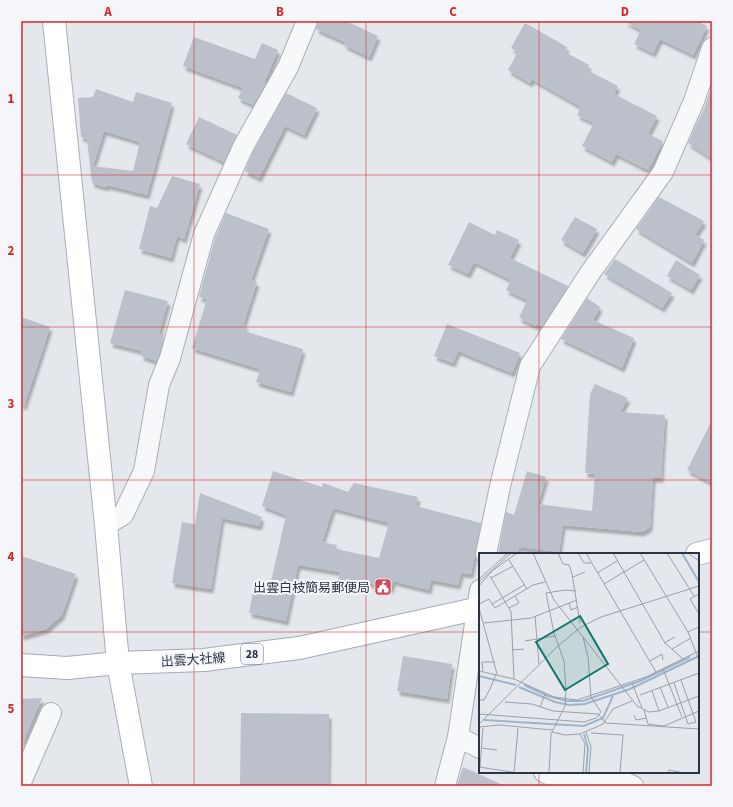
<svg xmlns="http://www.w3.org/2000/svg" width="733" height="807" viewBox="0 0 733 807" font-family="'Source Sans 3','Noto Sans JP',sans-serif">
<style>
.building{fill:#bbc0ca;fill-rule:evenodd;filter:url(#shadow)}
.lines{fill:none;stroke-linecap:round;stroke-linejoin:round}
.street-casing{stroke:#a9aeb7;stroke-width:22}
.secondary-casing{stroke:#a9aeb7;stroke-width:24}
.primary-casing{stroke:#a3abb8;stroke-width:24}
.street{stroke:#f7f8fa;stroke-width:20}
.secondary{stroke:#fff;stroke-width:22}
.primary{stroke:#fff;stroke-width:22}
.grid{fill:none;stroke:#d62828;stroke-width:1;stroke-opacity:0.55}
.labels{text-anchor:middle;stroke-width:4;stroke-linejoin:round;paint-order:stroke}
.shield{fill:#f4f6f9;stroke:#676e7b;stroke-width:1}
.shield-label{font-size:12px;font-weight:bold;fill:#2b3445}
.poi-label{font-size:13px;fill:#2b3445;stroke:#f4f6f9;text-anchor:end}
.street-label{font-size:13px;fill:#2b3445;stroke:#f4f6f9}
.inset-river{fill:none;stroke:#9fb4cc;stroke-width:2}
.inset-road{fill:none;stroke:#9a9fa9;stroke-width:1}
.view{fill:#0f766e;fill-opacity:0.15;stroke:#0f766e;stroke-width:2}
.inset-edge{fill:none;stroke:#2b3445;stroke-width:2}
.neatline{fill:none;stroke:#d62828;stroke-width:1.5}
.grid-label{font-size:13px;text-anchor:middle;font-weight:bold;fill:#d62828}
</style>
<defs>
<filter id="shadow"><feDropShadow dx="2.5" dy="4.5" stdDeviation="1" flood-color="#0004"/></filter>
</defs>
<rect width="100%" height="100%" fill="#e4e7ec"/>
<!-- building -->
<path class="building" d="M 318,21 L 346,21 L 378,36 L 369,57 L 344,45 L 345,42 L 316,29 Z
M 624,21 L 697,21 L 707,26 L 693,55 L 660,39 L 653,53 L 634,44 L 641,30 Z
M 525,23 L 567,47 L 565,52 L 589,65 L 587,70 L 618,86 L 614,94 L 657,116 L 648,134 L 663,141 L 648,170 L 616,154 L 612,162 L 582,146 L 594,123 L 577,115 L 581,107 L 532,79 L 530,83 L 508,70 L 518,52 L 511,48 Z
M 194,37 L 255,59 L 262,43 L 278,50 L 264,83 L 266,83 L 253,105 L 238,98 L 243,88 L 183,66 Z
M 712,84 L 712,159 L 688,143 L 705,106 Z
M 96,89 L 133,102 L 136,92 L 172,103 L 147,195 L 107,185 L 106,187 L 92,183 L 87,139 L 81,137 L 78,98 L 93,97 ZM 104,131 L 140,142 L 133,171 L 93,166 Z
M 286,93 L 317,108 L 304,135 L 285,126 L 259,178 L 245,171 L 253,152 Z
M 199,117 L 237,135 L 224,162 L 186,144 Z
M 172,176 L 200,184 L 184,239 L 177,236 L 171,258 L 139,249 L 150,206 L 157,208 Z
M 659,197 L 704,221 L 695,235 L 704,240 L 692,263 L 636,229 Z
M 226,213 L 269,229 L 251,280 L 257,282 L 243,325 L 246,326 L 244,331 L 303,349 L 291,392 L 256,382 L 260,369 L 192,348 L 207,299 L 199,297 L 215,238 Z
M 575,217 L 597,229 L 583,253 L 561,240 Z
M 469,222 L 495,235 L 497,230 L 519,240 L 510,258 L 568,286 L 542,327 L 537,324 L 536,326 L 519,318 L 527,300 L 506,290 L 511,280 L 474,262 L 468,274 L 448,265 Z
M 615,259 L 672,293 L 662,308 L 604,274 Z
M 676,260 L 700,275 L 691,290 L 667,276 Z
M 125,290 L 168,301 L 159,334 L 164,335 L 157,361 L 141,356 L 142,351 L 110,343 Z
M 587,298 L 600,307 L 593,320 L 634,338 L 622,368 L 561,339 Z
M 21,317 L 50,327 L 24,406 L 21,405 Z
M 447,324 L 520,353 L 512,373 L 458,351 L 453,363 L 434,356 Z
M 595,384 L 628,398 L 620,412 L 665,415 L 661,478 L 653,478 L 650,527 L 642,532 L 563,525 L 559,552 L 519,547 L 518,554 L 498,554 L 506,512 L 514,515 L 527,471 L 546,477 L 538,504 L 592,511 L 595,474 L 585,473 L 590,394 Z
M 712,420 L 712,483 L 687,470 Z
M 273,471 L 322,487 L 323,483 L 348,492 L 354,483 L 418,497 L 416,506 L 481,523 L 471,574 L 461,573 L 458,585 L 431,580 L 429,590 L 393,581 L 391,589 L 365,582 L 364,584 L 338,579 L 340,572 L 298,565 L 286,621 L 249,613 L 254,586 L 269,590 L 286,515 L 262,506 ZM 333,508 L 389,523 L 379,558 L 336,549 L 337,545 L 322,542 Z
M 200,493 L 262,517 L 259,526 L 222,518 L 211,589 L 172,583 L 182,522 L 195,524 Z
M 21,556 L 76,574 L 62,615 L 46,629 L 21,636 Z
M 403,656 L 452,664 L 447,699 L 397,691 Z
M 42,698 L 21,746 L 21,699 Z
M 241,713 L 329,714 L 328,786 L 240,786 Z
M 463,767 L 505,786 L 457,786 Z"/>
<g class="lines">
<defs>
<path id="street" d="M 106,525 L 123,515 L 144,471 L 159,385 L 170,358 L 204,234 L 243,147 L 288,67 L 307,21
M 486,554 L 501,482 L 530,366 L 590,273 L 663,172 L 694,101 L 712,48
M 458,737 L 480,748
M 544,772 L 554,777 L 613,778 L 633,786
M 21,782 L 51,713
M 445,786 L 458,737 L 480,590"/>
<path id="secondary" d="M 54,21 L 106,525 L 118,663 L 141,786"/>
<path id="primary" d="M 697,554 L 712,550
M 21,665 L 67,668 L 118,663 L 204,660 L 299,648 L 480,608"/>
</defs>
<!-- street casing -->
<use href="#street" class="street-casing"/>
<!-- secondary casing -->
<use href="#secondary" class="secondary-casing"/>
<!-- primary casing -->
<use href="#primary" class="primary-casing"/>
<!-- street -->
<use href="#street" class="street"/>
<!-- secondary -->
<use href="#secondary" class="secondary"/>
<!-- primary -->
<use href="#primary" class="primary"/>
</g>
<!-- grid -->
<path class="grid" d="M 194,21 L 194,786M 366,21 L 366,786M 539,21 L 539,554M 21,175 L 712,175M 21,327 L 712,327M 21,480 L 712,480M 21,632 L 480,632M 698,632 L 712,632M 539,772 L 539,786"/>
<!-- icons -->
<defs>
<symbol id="civic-square" viewBox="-11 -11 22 22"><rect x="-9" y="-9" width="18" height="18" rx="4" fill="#d1495b" stroke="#f4f6f9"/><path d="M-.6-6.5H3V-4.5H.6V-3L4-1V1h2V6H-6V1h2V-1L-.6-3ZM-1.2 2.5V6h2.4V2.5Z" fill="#fff"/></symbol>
</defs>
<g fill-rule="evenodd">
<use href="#civic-square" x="373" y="577" width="20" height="20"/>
</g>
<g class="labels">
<!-- shield labels -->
<rect class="shield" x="241" y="644" width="22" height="20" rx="3"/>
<g class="shield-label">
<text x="252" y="658">28</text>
</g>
<!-- poi labels -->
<g class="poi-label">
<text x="370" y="592">出雲白枝簡易郵便局</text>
</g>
<!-- street labels -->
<g class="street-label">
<text transform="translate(193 659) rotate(-4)" y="5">出雲大社線</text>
</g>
</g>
<!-- overview -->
<g transform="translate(479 553)">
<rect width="220" height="220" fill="#e4e7ec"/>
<path class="inset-river" d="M 203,0 L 220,29M 0,123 L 37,132M 45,132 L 69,143 L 88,148 L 104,148 L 161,128 L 211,104M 40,134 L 76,149 L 90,152 L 106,151 L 151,136 L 220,103M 5,167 L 105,173 L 124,165 L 134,143M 105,181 L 109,195 L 107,220"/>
<path class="inset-road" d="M 54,0 L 75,47 L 158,153 L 170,159 L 180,158 L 220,143M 79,0 L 84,11 L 90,12 L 93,21 L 101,70M 99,0 L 105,10 L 112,10M 107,0 L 177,119M 134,0 L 186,90 L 204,106M 161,0 L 209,79 L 220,107M 188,0 L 215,43M 209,0 L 220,8M 30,7 L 48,36M 118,20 L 138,8M 11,23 L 32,59 L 35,126M 94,24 L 106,19M 12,25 L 34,13M 0,26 L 29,0M 0,29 L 32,0M 125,31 L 165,7M 0,33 L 13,18 L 38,0M 220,41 L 211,46 L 220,61M 90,50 L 92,57 L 99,54M 0,51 L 10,46 L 16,55 L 54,32 L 66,29M 13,51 L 45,32M 0,55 L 18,121M 30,55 L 40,50 L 36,43M 56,63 L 60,111M 5,70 L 52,65 L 98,47M 209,79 L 220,74M 46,88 L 76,83M 185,90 L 196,84M 193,96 L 212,85M 33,97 L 45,96M 171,108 L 183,101 L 184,107M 184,116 L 203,164M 0,118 L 35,126 L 75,144 L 98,147 L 167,124 L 220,98M 4,118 L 3,109 L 16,109M 153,130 L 163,155M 195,130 L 209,171 L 217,169 L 202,127M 181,134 L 189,154M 173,138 L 180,158M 161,142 L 220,120M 0,147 L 5,147 L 11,136 L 17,121M 26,149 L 53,151 L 74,158 L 119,161 L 127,170 L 220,176M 61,154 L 66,141M 165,157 L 169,171 L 185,173 L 220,158M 0,161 L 105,169 L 117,165 L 122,159 L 112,144 L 109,104 L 104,84M 155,162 L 157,167 L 167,165M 0,171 L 80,92 L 102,74 L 122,64 L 220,33M 0,174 L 21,172 L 73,177M 73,179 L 86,182 L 101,181 L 124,171 L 134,156 L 153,148M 107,179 L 112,194 L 110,220M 112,180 L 144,182 L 141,220M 101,181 L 106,191 L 104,220M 2,195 L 18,197M 0,214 L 39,220M 1,214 L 4,175M 35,220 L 39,175M 70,220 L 72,181 L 86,153 L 87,138 L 85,108 L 75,80 L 67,40 L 86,37 L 97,38M 189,220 L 190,217 L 205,220"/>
<path class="view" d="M 101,63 L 129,111 L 86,137 L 57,89 Z"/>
<rect width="220" height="220" class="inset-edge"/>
</g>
<!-- border -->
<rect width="733" height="807" fill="none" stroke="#f4f6f9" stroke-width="44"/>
<rect x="22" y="22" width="689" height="763" class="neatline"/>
<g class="grid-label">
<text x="108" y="16">A</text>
<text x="280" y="16">B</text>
<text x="453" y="16">C</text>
<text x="625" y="16">D</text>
<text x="11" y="103">1</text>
<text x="11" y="255">2</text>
<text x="11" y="408">3</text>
<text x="11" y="561">4</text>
<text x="11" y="713">5</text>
</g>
</svg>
